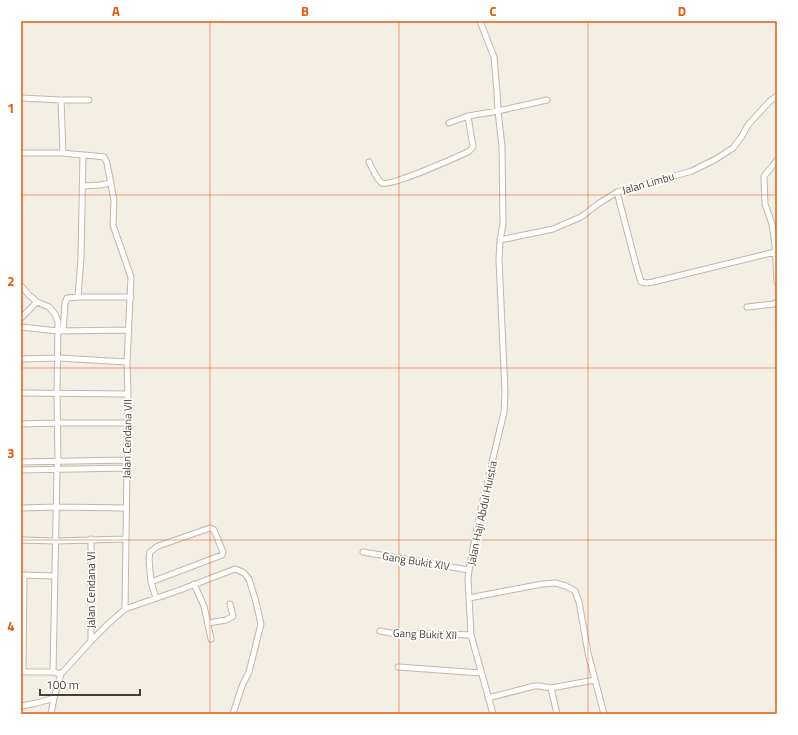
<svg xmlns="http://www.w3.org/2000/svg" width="798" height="735" viewBox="0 0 798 735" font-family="'Titillium Web',sans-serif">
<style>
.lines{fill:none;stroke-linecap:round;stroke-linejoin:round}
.street-casing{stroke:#c0b7a7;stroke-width:7}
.street{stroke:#fff;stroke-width:5}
.grid{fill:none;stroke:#e8590c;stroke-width:1;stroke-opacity:0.55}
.labels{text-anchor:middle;stroke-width:3.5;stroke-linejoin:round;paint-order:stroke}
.street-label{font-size:11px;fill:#473f34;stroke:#fff}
.neatline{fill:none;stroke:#e8590c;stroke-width:1.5}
.grid-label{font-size:13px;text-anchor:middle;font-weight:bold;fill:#e8590c}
</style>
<rect width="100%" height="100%" fill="#f4efe5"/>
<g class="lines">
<defs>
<path id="street" d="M 480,21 L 494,57 L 497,92 L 498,111 L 502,146 L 503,224 L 500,240 L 499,260 L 505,392 L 504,412 L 479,517 L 469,570 L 468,579 L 471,635 L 493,714
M 21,98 L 61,100 L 89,100
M 449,123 L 468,116
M 21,153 L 63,153 L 61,100
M 63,153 C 76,155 90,155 104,157 L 107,163 L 114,200 L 113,225 L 131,277 L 127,362 L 128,394 L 125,609
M 777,160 L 771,168 L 764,176 L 765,204 L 772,224 L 775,245 L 777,282
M 369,162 C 372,168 377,180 382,183 C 390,187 457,157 468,152 L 473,147 L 468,116 L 498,111 L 547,100
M 82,186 L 100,185 L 111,183
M 617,192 L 636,265 L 641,282 L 647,283 L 653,282 L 775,252
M 500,240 L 553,229 L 581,217 L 598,204 L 617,192 L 692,171 L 716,159 L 733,148 L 742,136 L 748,125 L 770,101 L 777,96
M 21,286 L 29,295 L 37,302 L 49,307 L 55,314 L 58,322 L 57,393 L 58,461 L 57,469 L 53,672
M 78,297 L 81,258 L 83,155
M 747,307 L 774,304 L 777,302
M 21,318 L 37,302
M 21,327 L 58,331 L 129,330
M 63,331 L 65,303 L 67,298 L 78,297 L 131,297
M 21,359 L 58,358 L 127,362
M 21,393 L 128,394
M 21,424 L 58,423 L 128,423
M 21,462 L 127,460
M 21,470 L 127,468
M 21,508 L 57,507 L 126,508
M 21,540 L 56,541 L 126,539
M 363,552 L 469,570
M 22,575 L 55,576
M 151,582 L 222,555 L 223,552 L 214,530 L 210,528 L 158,546 L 150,552 L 149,559 L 151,582 L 156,598
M 194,584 L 204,606 L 211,639
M 469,598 L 542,584 L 555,583 L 566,586 L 575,591 L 579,602 L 588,653 L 604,714
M 208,623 L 226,620 L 233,616 L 230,604
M 380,631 L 396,634 L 441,634 L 471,635
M 91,641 L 91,539
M 398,667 L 481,673
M 21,672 L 53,672 L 61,674 L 91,641 L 108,624 L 125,609 L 180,590 L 235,569 L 238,570 L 244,573 L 249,579 L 256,602 L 261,624 L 249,672 L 242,686 L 233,714
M 23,672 L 24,575
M 551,688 L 557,714
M 488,698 L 534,686 L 540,686 L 551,688 L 595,680
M 21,706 L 37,703 L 54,698
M 51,714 L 54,698 L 61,674"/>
</defs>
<!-- street casing -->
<use href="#street" class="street-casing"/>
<!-- street -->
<use href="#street" class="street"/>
</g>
<!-- grid -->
<path class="grid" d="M 210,21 L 210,714M 399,21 L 399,714M 588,21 L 588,714M 21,195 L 777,195M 21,368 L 777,368M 21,540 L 777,540"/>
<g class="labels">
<!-- street labels -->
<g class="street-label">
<text transform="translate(648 183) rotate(-16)" y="4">Jalan Limbu</text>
<text transform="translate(127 439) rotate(-89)" y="4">Jalan Cendana VII</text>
<text transform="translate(482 513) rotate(-78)" y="4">Jalan Haji Abdul Huistia</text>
<text transform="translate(416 561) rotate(9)" y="4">Gang Bukit XIV</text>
<text transform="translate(91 590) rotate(-90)" y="4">Jalan Cendana VI</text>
<text transform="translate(425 634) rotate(2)" y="4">Gang Bukit XII</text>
</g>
</g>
<!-- border -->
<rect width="798" height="735" fill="none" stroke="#ffffff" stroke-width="44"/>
<!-- scale -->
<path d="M40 689v6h100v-6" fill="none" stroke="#473f34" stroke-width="2"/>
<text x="46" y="689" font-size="12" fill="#473f34" stroke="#ffffff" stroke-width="3" paint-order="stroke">100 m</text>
<rect x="22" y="22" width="754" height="691" class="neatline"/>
<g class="grid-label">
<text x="116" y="16">A</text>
<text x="305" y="16">B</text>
<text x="493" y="16">C</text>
<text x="682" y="16">D</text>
<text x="11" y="113">1</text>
<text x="11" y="286">2</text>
<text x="11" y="458">3</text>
<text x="11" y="631">4</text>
</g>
</svg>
